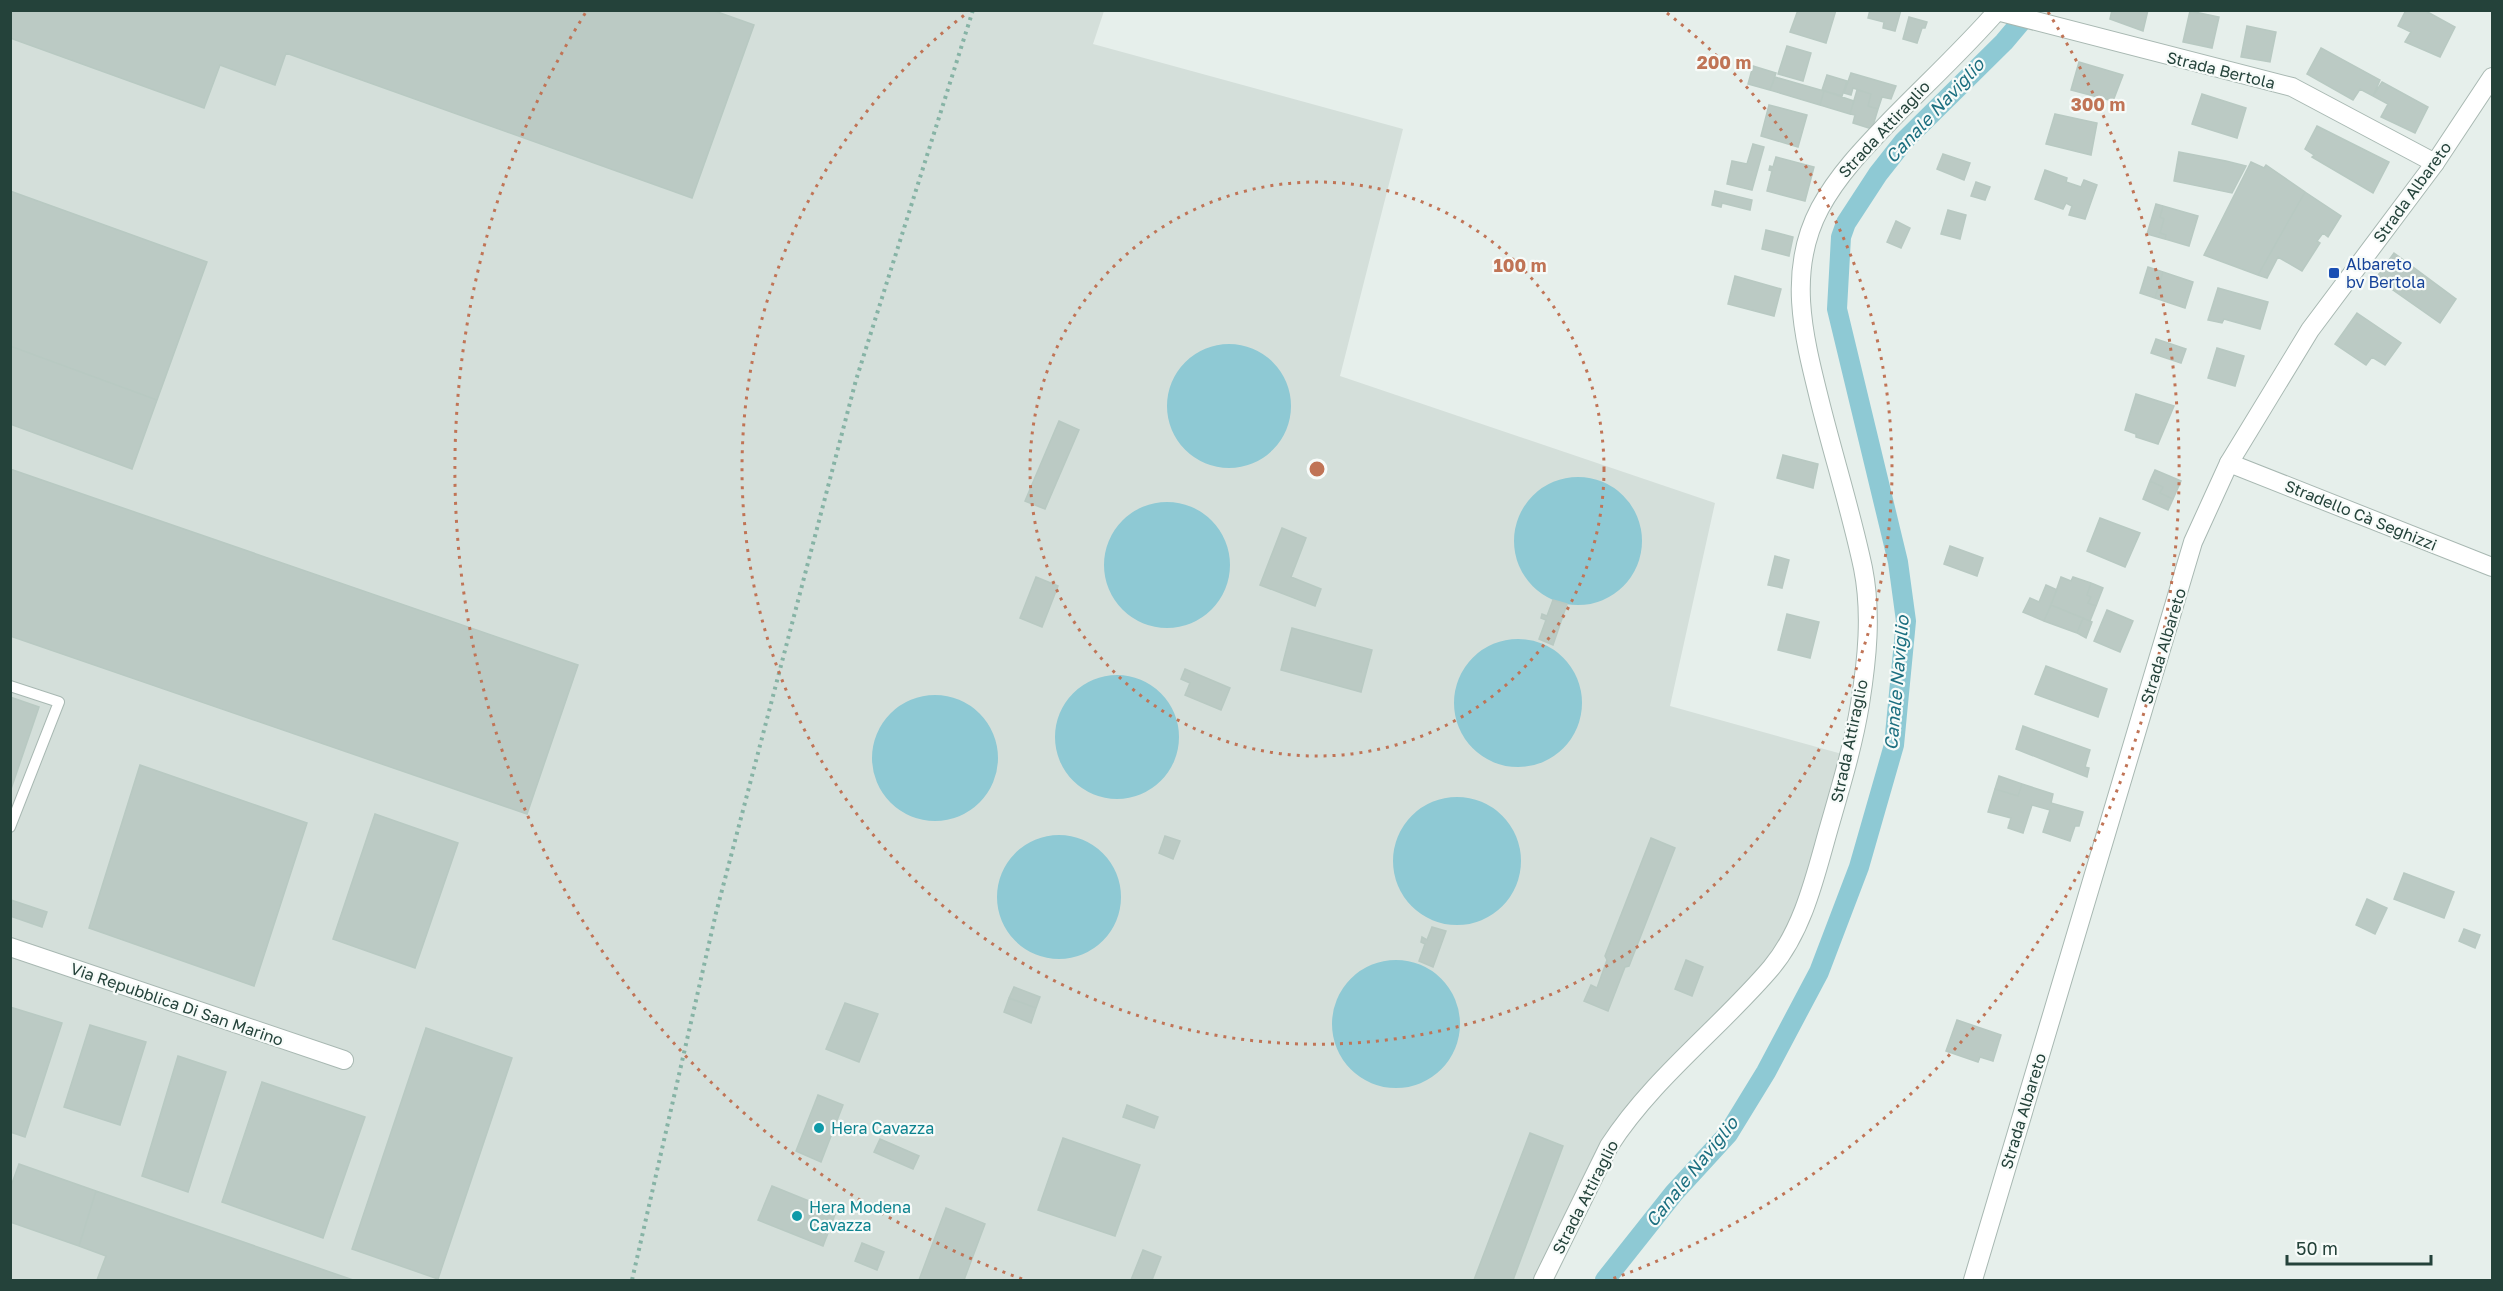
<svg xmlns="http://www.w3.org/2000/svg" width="2503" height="1291" viewBox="0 0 2503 1291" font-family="'Golos Text',sans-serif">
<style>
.built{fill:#d4dfda}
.water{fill:#8ec9d4}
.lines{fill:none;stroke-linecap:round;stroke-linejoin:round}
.canal{stroke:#8ec9d4;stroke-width:20}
.building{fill:#bbcac4;stroke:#b8c9c2;stroke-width:1.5}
.service-casing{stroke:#a8b8b2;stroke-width:12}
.minor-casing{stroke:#a8b8b2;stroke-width:20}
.tertiary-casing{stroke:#a8b8b2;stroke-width:20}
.path{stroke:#86b3a5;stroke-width:4;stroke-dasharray:3 4.5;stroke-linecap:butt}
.service{stroke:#fff;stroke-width:10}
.minor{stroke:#fff;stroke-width:18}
.tertiary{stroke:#fff;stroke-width:18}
.ring{fill:none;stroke:#c07456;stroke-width:3;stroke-dasharray:3 6}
.transit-dot{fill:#1a4fb4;stroke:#f7fbf9;stroke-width:2}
.culture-dot{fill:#0f9aa8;stroke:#f7fbf9;stroke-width:2}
.labels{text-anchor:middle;stroke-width:4.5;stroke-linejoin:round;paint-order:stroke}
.street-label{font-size:16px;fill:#24423a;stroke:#f7fbf9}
.transit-label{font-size:16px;fill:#164399;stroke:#f7fbf9;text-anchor:start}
.culture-label{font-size:16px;fill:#0d838f;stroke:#f7fbf9;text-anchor:start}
.water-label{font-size:18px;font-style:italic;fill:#1c6f80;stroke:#f7fbf9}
.centre{fill:#c07456;stroke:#f7fbf9;stroke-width:3}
.ring-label{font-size:18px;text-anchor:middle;font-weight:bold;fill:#c07456;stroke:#f7fbf9;stroke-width:4.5;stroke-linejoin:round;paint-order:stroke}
</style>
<rect width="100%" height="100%" fill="#e6efeb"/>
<!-- built -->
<path class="built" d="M 10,11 L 1104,11 L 1093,44 L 1403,129 L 1340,376 L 1715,503 L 1670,706 L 1842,754 L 1818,843 L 1788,928 L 1768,961 L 1634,1099 L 1536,1280 L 11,1280 Z"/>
<!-- water -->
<path class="water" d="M1167 406a62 62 0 1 1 124 0a62 62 0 1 1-124 0Z
M1514 541a64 64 0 1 1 128 0a64 64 0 1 1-128 0Z
M1104 565a63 63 0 1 1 126 0a63 63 0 1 1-126 0Z
M1454 703a64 64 0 1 1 128 0a64 64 0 1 1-128 0Z
M1055 737a62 62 0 1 1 124 0a62 62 0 1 1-124 0Z
M872 758a63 63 0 1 1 126 0a63 63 0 1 1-126 0Z
M1393 861a64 64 0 1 1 128 0a64 64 0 1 1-128 0Z
M997 897a62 62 0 1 1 124 0a62 62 0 1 1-124 0Z
M1332 1024a64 64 0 1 1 128 0a64 64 0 1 1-128 0Z"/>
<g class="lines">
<!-- canal -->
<path class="canal" d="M 1605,1280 L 1674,1193 L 1728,1134 L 1766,1072 L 1819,972 L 1859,867 L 1894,745 L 1906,621 L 1898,562 L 1837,309 L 1841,237 L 1846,223 L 1878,174 L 1904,141 L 2004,42 L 2031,10"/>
</g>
<!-- building -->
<path class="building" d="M 10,10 L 712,10 L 754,25 L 692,198 L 286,53 L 275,85 L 220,65 L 204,108 L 10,38 Z
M 1798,10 L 1836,10 L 1826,43 L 1790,32 Z
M 1870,10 L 1901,10 L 1895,31 L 1883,28 L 1884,22 L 1868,18 Z
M 2112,10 L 2148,10 L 2143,31 L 2110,19 Z
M 2406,10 L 2424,10 L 2455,27 L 2440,57 L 2405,42 L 2411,32 L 2398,26 Z
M 2190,11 L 2219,17 L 2212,48 L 2183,42 Z
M 1909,17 L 1927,22 L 1925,28 L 1922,28 L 1917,43 L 1903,39 Z
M 2247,26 L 2276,32 L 2270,62 L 2241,57 Z
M 1787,46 L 1811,53 L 1803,81 L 1778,74 Z
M 2321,48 L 2380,80 L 2373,96 L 2360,89 L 2353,100 L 2307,74 Z
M 2079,62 L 2123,75 L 2113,101 L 2071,90 Z
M 1753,66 L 1776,73 L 1770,90 L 1748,84 Z
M 1851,73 L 1896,86 L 1891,99 L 1882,97 L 1878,109 L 1868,106 L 1871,94 L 1853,88 L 1851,95 L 1844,93 Z
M 1827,75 L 1847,81 L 1842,96 L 1822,90 Z
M 1775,77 L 1824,91 L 1820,105 L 1770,90 Z
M 2382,82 L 2428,107 L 2415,133 L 2381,117 L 2388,104 L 2373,96 Z
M 1857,90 L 1871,94 L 1868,106 L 1878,109 L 1872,129 L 1853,123 L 1855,115 L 1850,114 Z
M 1824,91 L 1854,101 L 1850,114 L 1820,105 Z
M 2202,94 L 2246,108 L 2237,138 L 2192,124 Z
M 1769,105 L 1807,115 L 1798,147 L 1761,136 Z
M 2055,114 L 2097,123 L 2091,155 L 2046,144 Z
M 2317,126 L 2389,162 L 2373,193 L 2312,157 L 2314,155 L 2305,149 Z
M 1753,144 L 1764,147 L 1752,190 L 1727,184 L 1732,161 L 1747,164 Z
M 2179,152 L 2226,161 L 2246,166 L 2232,193 L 2174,181 Z
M 1943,154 L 1970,163 L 1964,180 L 1937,169 Z
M 1776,157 L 1814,167 L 1805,201 L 1767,191 L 1772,171 L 1769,170 L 1770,166 L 1773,167 Z
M 2251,162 L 2264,168 L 2266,165 L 2305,192 L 2258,275 L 2204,255 Z
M 2045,170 L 2067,178 L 2066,182 L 2081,187 L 2084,180 L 2097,185 L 2085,219 L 2069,215 L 2072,206 L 2066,203 L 2063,209 L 2035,199 Z
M 1976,182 L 1990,187 L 1985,200 L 1971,196 Z
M 10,191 L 207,262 L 157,400 L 10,346 Z
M 1715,191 L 1752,200 L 1750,210 L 1722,203 L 1721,207 L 1712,205 Z
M 2305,192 L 2341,216 L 2328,237 L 2323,233 L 2317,241 L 2320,243 L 2302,271 L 2278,257 L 2267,278 L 2258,275 Z
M 2156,204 L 2163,206 L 2160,217 L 2164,219 L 2160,233 L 2166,235 L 2165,239 L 2147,234 Z
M 2163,206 L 2198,216 L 2189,246 L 2165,239 L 2166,235 L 2160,233 L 2164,219 L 2160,217 Z
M 1948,210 L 1966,215 L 1960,239 L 1941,234 Z
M 1896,221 L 1910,228 L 1901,248 L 1887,242 Z
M 1766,230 L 1793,237 L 1789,256 L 1762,249 Z
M 2394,253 L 2456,299 L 2440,323 L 2376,278 Z
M 2148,267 L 2163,272 L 2155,298 L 2140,293 Z
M 2163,272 L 2193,282 L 2185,308 L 2155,298 Z
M 1735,276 L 1781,289 L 1774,316 L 1728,304 Z
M 2218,288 L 2268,302 L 2260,329 L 2224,319 L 2222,323 L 2208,320 Z
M 2357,313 L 2401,343 L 2385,365 L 2372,357 L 2366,365 L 2335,344 Z
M 2156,339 L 2186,349 L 2181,363 L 2151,353 Z
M 10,346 L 157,400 L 132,469 L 10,424 Z
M 2217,348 L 2244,356 L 2235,386 L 2208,378 Z
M 2136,394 L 2174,406 L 2158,444 L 2136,437 L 2136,434 L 2125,430 Z
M 1059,421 L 1079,430 L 1045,509 L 1025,501 Z
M 1783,455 L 1818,464 L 1813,488 L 1777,478 Z
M 10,469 L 578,665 L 527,814 L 10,636 Z
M 2155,470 L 2181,481 L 2173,499 L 2160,493 L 2163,487 L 2150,481 Z
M 2150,481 L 2163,487 L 2160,493 L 2173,499 L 2168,510 L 2143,499 Z
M 2100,518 L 2140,533 L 2125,567 L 2087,551 Z
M 1282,528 L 1306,538 L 1291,577 L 1321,589 L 1315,606 L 1260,585 Z
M 1950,546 L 1983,558 L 1977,576 L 1944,564 Z
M 1775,556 L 1789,560 L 1782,588 L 1768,585 Z
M 1036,577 L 1058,586 L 1042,627 L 1020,618 Z
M 2061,577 L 2071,581 L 2073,577 L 2091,583 L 2087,595 L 2091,597 L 2088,603 L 2096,606 L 2090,621 L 2051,605 Z
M 2091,583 L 2103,588 L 2096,606 L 2088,603 L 2091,597 L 2087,595 Z
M 2046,585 L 2057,590 L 2044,621 L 2023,612 L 2030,598 L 2039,602 Z
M 1553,600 L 1567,604 L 1553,645 L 1539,639 L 1546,620 L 1541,618 L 1542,614 L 1547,616 Z
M 2051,605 L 2083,618 L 2077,633 L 2044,621 Z
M 2107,610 L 2133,621 L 2120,652 L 2094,641 Z
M 1787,614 L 1819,622 L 1810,658 L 1778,650 Z
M 2083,618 L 2092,622 L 2086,638 L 2077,633 Z
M 1292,628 L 1372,650 L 1361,692 L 1281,670 Z
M 2046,666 L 2107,689 L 2098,717 L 2035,694 Z
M 1185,669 L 1230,688 L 1221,710 L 1185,695 L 1190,683 L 1181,679 Z
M 10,697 L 39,707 L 10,792 Z
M 2023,726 L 2090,750 L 2085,767 L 2089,768 L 2087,777 L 2016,749 Z
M 140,765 L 307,823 L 254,986 L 89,928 Z
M 1999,776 L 2022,784 L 2018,796 L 1995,789 Z
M 2022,784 L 2053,794 L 2051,803 L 2083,812 L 2079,826 L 2075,826 L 2070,841 L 2043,832 L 2050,810 L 2032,805 L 2023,833 L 2008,828 L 2011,818 L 1988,812 L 1995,789 L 2018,796 Z
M 375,814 L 458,843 L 415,968 L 333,939 Z
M 1165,836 L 1180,841 L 1173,859 L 1159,853 Z
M 1651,838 L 1675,848 L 1629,966 L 1625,967 L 1608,1011 L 1584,1001 L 1591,985 L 1597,988 L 1607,960 L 1605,956 Z
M 2404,873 L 2454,892 L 2444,918 L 2394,899 Z
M 2367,899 L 2387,908 L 2375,934 L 2356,925 Z
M 11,900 L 47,912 L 42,927 L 10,916 Z
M 1432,927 L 1446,931 L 1433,967 L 1419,961 L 1425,944 L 1421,942 L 1422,937 L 1427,940 Z
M 2464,929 L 2480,935 L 2475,948 L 2459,941 Z
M 1686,960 L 1703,967 L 1692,996 L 1675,989 Z
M 1014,987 L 1040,997 L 1036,1008 L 1009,998 Z
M 1009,998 L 1036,1008 L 1031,1023 L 1004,1012 Z
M 845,1003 L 878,1014 L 859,1062 L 826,1049 Z
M 10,1007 L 62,1023 L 25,1137 L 10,1132 Z
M 1957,1020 L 2001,1035 L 1993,1061 L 1980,1057 L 1978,1062 L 1946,1051 Z
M 90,1025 L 146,1042 L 120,1125 L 64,1107 Z
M 426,1028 L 512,1058 L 438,1279 L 352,1249 Z
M 178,1056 L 226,1072 L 188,1192 L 142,1176 Z
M 262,1082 L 365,1117 L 323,1238 L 222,1202 Z
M 818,1095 L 843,1105 L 821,1162 L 796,1151 Z
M 1127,1105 L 1158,1117 L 1154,1128 L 1123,1117 Z
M 1530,1133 L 1563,1146 L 1513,1280 L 1474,1280 Z
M 1063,1138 L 1140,1165 L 1115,1236 L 1038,1210 Z
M 880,1139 L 919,1156 L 913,1169 L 874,1152 Z
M 19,1164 L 96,1191 L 79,1246 L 10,1222 L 10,1189 Z
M 772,1186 L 836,1212 L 823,1246 L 758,1220 Z
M 96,1191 L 353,1280 L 97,1280 L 106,1256 L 79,1246 Z
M 946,1208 L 985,1224 L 964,1280 L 919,1280 Z
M 862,1243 L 884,1252 L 877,1270 L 855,1261 Z
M 1143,1250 L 1161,1257 L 1152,1280 L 1131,1280 Z"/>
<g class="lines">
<defs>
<path id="service" d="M 10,686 L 59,702 L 10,827"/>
<path id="minor" d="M 1993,10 L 2292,87 L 2435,163
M 2229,463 L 2492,567
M 10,947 L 344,1060
M 1543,1280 L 1609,1146 C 1653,1078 1719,1029 1771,968 C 1803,930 1815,877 1828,831 C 1840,789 1853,747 1860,704 C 1867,660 1872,613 1863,568 C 1851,511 1833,455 1819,398 C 1803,334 1787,270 1820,208 C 1838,175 1863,149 1889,122 C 1925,85 1964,49 1998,10"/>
<path id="tertiary" d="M 1973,1280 L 2193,542 L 2229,463 L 2310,330 L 2435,163 L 2492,77"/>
</defs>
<!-- service casing -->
<use href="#service" class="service-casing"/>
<!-- minor casing -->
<use href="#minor" class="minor-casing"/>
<!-- tertiary casing -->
<use href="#tertiary" class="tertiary-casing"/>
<!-- path -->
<path class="path" d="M 632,1280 L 716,913 L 856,380 L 973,10"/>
<!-- service -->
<use href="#service" class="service"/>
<!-- minor -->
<use href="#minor" class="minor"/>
<!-- tertiary -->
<use href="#tertiary" class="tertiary"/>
</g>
<!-- distance rings -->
<g class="ring">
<circle cx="1317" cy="469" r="287"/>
<path d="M1667 13A575 575 0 1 1 967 13"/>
<path d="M1022 1279A862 862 0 0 1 586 12M2048 12A862 862 0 0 1 1612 1279"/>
</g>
<!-- markers -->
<rect class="transit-dot" x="2328" y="267" width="12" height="12" rx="3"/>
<g class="culture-dot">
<circle cx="819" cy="1128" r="6"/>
<circle cx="797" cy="1216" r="6"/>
</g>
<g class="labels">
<!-- street labels -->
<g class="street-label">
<text transform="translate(2221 70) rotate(14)" y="6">Strada Bertola</text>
<text transform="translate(1884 129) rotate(-47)" y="6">Strada Attiraglio</text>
<text transform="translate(2412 192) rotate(-54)" y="6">Strada Albareto</text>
<text transform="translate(2361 515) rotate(22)" y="6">Stradello Cà Seghizzi</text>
<text transform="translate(2163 646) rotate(-73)" y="6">Strada Albareto</text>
<text transform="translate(1849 741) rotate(-78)" y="6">Strada Attiraglio</text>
<text transform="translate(177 1004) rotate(19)" y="6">Via Repubblica Di San Marino</text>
<text transform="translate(2023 1111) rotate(-73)" y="6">Strada Albareto</text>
<text transform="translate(1585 1197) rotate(-63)" y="6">Strada Attiraglio</text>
</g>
<!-- transit labels -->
<g class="transit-label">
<text x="2346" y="270">Albareto<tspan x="2346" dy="18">bv Bertola</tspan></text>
</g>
<!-- culture labels -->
<g class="culture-label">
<text x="831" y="1134">Hera Cavazza</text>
<text x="809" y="1213">Hera Modena<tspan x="809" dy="18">Cavazza</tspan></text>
</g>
<!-- water labels -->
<g class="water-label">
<text transform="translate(1935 111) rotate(-47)" y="6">Canale Naviglio</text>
<text transform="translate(1897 683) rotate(-85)" y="6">Canale Naviglio</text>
<text transform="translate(1692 1172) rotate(-51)" y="6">Canale Naviglio</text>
</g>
</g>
<circle cx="1317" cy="469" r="9" class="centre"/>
<g class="ring-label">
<text x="1724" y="69">200 m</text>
<text x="2098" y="111">300 m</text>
<text x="1520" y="272">100 m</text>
</g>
<!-- border -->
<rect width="2503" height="1291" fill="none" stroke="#24423a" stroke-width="24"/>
<!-- scale -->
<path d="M2287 1255v9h144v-9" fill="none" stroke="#24423a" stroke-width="3"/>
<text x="2296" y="1255" font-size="18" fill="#24423a" stroke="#f7fbf9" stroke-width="4.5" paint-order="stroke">50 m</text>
</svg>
